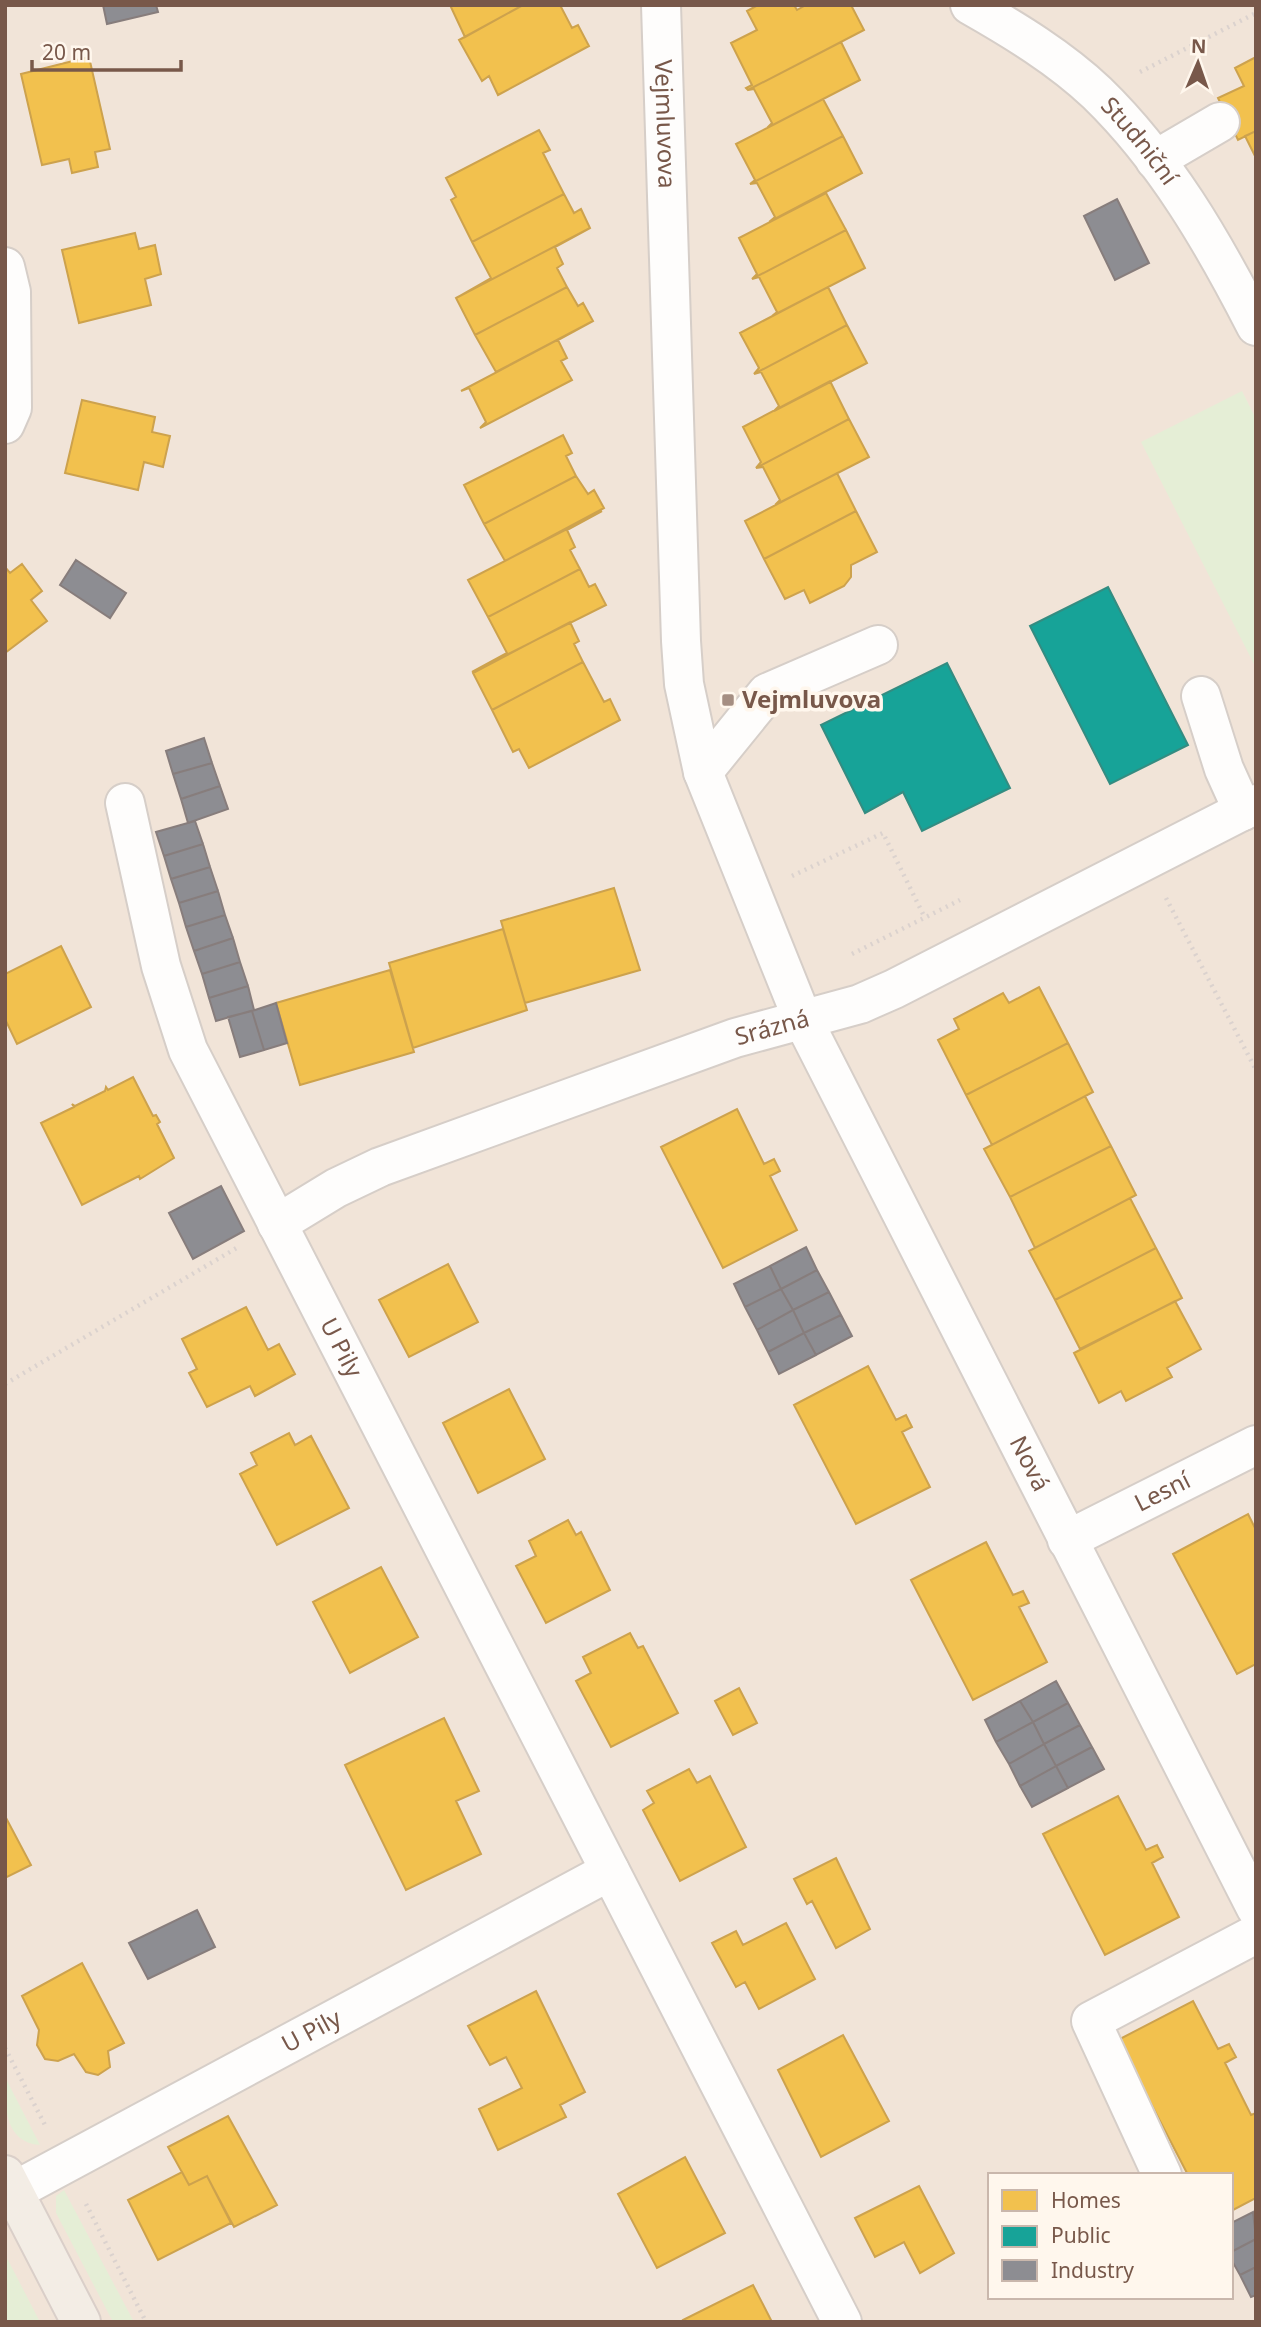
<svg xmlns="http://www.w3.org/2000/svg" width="1261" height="2327" viewBox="0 0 1261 2327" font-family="'Noto Sans',sans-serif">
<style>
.residential{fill:#f1e4d8;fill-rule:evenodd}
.green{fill:#e5eed6}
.homes{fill:#f2c14e;stroke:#cda24d;stroke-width:2}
.public{fill:#17a398;stroke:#348c81;stroke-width:2}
.industry{fill:#8d8d92;stroke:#877d7c;stroke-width:2}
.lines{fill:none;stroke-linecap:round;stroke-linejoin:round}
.minor-casing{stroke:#d6cec8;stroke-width:42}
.major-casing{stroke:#dacfc9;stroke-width:42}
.path{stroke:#dbd2ce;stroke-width:4.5;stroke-dasharray:2 5;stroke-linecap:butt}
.minor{stroke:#fefdfc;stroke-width:38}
.major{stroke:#f3ede5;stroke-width:38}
.poi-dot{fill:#a58e82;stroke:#fff7ed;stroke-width:2.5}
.labels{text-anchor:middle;stroke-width:7;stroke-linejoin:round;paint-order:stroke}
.street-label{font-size:24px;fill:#78584a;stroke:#fff7ed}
.poi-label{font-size:24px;font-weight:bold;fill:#78584a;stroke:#fff7ed;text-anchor:start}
</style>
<rect width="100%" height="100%" fill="#f8f2eb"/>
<!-- residential -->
<path class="residential" d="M 5,5 L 1256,5 L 1256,2322 L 5,2322 ZM 990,2175 L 1231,2175 L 1231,2297 L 990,2297 Z"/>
<!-- green -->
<path class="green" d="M 1242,391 L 1256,419 L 1256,668 L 1141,442 Z
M 5,2077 L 40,2145 C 4,2142 5,2106 5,2077 Z
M 64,2190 L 134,2322 L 113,2322 L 56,2213 L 56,2196 Z
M 5,2257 L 8,2260 L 40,2322 L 5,2322 Z"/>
<!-- homes -->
<path class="homes" d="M 450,5 L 523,5 L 465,37 Z
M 523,5 L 560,5 L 572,28 L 578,25 L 589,46 L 498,95 L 489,76 L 482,81 L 459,40 Z
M 758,5 L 794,5 L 797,10 L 806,5 L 851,5 L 864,30 L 748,90 L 746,88 L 752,85 L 731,43 L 757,30 L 747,11 Z
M 841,42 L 860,80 L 767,128 L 772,123 L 754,89 L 748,90 Z
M 89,57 L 110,149 L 95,152 L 98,167 L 72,173 L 69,159 L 42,165 L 21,74 Z
M 1256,57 L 1256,131 L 1238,140 L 1218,98 L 1244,86 L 1235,68 Z
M 823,99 L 843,136 L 750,184 L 755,180 L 736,144 Z
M 539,130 L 550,150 L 543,153 L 564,194 L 472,242 L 451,200 L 456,197 L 446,178 Z
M 1256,131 L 1256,158 L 1245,136 Z
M 843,136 L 862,173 L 769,222 L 775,217 L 757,183 L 750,184 Z
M 826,193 L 846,230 L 752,279 L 757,274 L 739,238 Z
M 564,194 L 574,213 L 581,209 L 590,228 L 456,298 L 491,278 L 472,242 Z
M 590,228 L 555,247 L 563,264 L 557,268 L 567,287 L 475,335 L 456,298 Z
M 846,230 L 865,268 L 772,316 L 777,312 L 759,277 L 752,279 Z
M 135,233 L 139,249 L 155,245 L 161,274 L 145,279 L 151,305 L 79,323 L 62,250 Z
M 567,287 L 578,306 L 583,303 L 593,321 L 496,372 L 475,335 Z
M 828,287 L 847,325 L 754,374 L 759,368 L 740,333 Z
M 593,321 L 558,340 L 567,358 L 561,361 L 572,380 L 480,428 L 486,422 L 469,388 L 461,391 Z
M 847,325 L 867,363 L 774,411 L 779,406 L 761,372 L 754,374 Z
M 830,381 L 849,419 L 756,468 L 761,462 L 743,427 Z
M 82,400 L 155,417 L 152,432 L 170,436 L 163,467 L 144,462 L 138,490 L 65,473 Z
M 849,419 L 869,457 L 775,505 L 780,500 L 763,467 L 756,468 Z
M 563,435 L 572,453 L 566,456 L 576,476 L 484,524 L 464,485 Z
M 837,473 L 856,511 L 764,559 L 745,521 Z
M 576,476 L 588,494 L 594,490 L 604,508 L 505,561 L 484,524 Z
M 602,511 L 567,530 L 575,547 L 570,550 L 580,569 L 488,617 L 468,580 Z
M 856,511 L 877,552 L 851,565 L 851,577 L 844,586 L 810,603 L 804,590 L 785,599 L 764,559 Z
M 22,564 L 42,591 L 31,600 L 47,621 L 5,653 L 5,567 L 10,573 Z
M 580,569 L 589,587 L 595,584 L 606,605 L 472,672 L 507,653 L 488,617 Z
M 570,622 L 579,641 L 574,644 L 583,662 L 492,710 L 473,673 Z
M 583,662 L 604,702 L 610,699 L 620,720 L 529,768 L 519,749 L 513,752 L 492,710 Z
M 614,888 L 640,970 L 525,1003 L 501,921 Z
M 503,929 L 527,1010 L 413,1048 L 389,963 Z
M 61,946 L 91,1007 L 17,1044 L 5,1019 L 5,974 Z
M 390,970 L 414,1052 L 300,1085 L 276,1003 Z
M 1039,987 L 1068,1043 L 966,1095 L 938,1040 L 959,1029 L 954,1019 L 1003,993 L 1009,1003 Z
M 1068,1043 L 1093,1092 L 992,1145 L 966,1095 Z
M 133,1077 L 153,1116 L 156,1115 L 160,1122 L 157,1124 L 174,1158 L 140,1179 L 139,1176 L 82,1205 L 41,1123 L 74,1107 L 72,1104 L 75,1106 L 105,1091 L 106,1087 L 108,1090 Z
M 1085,1096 L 1111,1146 L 1010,1197 L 984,1149 Z
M 737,1109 L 764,1164 L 774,1159 L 780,1171 L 770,1176 L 797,1230 L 723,1268 L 661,1147 Z
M 1111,1146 L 1136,1195 L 1035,1248 L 1010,1197 Z
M 1130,1198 L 1156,1248 L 1055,1300 L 1029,1251 Z
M 1156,1248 L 1182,1298 L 1080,1349 L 1055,1300 Z
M 448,1264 L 478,1322 L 409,1357 L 379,1300 Z
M 1175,1301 L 1201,1349 L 1167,1368 L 1172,1377 L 1126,1401 L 1121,1391 L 1099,1403 L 1074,1353 Z
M 246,1307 L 268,1350 L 279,1344 L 295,1374 L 255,1396 L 250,1386 L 207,1407 L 189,1373 L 197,1369 L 182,1339 Z
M 868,1366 L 896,1420 L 906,1415 L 912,1427 L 902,1432 L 930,1487 L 856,1524 L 794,1405 Z
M 509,1389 L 545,1459 L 478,1493 L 443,1423 Z
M 289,1433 L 295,1445 L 311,1436 L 349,1508 L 277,1545 L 240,1474 L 257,1465 L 251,1453 Z
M 1248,1514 L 1256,1530 L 1256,1664 L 1237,1674 L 1173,1554 Z
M 568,1520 L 576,1535 L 581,1532 L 610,1590 L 546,1623 L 516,1566 L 536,1556 L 529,1541 Z
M 986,1542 L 1013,1595 L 1023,1591 L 1029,1603 L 1019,1607 L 1047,1662 L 973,1700 L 911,1580 Z
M 381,1567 L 418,1637 L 350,1673 L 313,1602 Z
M 630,1633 L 638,1648 L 643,1646 L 678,1713 L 611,1747 L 576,1681 L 591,1673 L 583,1657 Z
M 739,1688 L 757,1723 L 733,1735 L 715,1701 Z
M 444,1718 L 479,1791 L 456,1801 L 481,1854 L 406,1890 L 345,1765 Z
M 689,1769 L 697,1783 L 710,1776 L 746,1847 L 680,1881 L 643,1810 L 654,1803 L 647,1791 Z
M 1118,1796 L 1146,1850 L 1157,1845 L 1163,1857 L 1152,1863 L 1179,1917 L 1105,1955 L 1043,1834 Z
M 5,1816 L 31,1865 L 5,1878 Z
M 836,1858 L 870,1929 L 836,1948 L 812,1901 L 807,1904 L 794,1879 Z
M 786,1923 L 815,1979 L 759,2009 L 745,1982 L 736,1987 L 712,1943 L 736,1931 L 743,1945 Z
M 82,1963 L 124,2043 L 108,2051 L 110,2067 L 98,2075 L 86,2072 L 74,2054 L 58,2061 L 45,2059 L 37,2045 L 39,2030 L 22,1996 Z
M 536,1991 L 585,2092 L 560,2105 L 566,2117 L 498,2150 L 479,2109 L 522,2088 L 506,2057 L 490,2065 L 468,2026 Z
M 1193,2001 L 1218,2049 L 1229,2044 L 1236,2057 L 1225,2063 L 1251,2115 L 1256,2113 L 1256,2198 L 1231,2211 L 1231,2175 L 1188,2175 L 1118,2040 Z
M 843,2035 L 889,2121 L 821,2157 L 778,2070 Z
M 228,2116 L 277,2205 L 234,2227 L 207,2176 L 189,2185 L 168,2147 Z
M 685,2157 L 725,2233 L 657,2268 L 618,2194 Z
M 182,2172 L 189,2185 L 207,2176 L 231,2223 L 158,2260 L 128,2200 Z
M 919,2186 L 954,2253 L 920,2273 L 904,2242 L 875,2257 L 855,2218 Z
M 753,2285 L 772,2322 L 684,2322 L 683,2320 Z"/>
<!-- public -->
<path class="public" d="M 1108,587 L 1188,745 L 1110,784 L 1030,626 Z
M 947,663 L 1010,788 L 922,831 L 903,792 L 865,813 L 821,725 Z"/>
<!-- industry -->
<path class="industry" d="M 103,5 L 156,5 L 158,12 L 107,24 Z
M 1117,199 L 1149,263 L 1115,280 L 1084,216 Z
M 76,560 L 126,593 L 110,618 L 60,585 Z
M 204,738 L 212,763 L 173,774 L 166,751 Z
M 212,763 L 220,786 L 181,799 L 173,774 Z
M 220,786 L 228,809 L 188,823 L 181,799 Z
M 195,821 L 203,844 L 164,856 L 156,832 Z
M 203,844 L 210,867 L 171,879 L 164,856 Z
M 210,867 L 218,891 L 179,903 L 171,879 Z
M 218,891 L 225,915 L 186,927 L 179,903 Z
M 225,915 L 233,938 L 194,951 L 186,927 Z
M 233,938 L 240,962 L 202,974 L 194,951 Z
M 240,962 L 248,986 L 209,998 L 202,974 Z
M 248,986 L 254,1010 L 216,1021 L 209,998 Z
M 276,1003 L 287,1043 L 264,1050 L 252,1011 Z
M 252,1011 L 264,1050 L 240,1057 L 228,1017 Z
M 221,1186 L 244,1231 L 193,1259 L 169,1213 Z
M 806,1247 L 817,1270 L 781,1289 L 770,1266 Z
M 770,1266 L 781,1289 L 745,1307 L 734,1284 Z
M 817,1270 L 829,1292 L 793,1310 L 781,1289 Z
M 781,1289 L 793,1310 L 757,1330 L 745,1307 Z
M 829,1292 L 841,1315 L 804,1333 L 793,1310 Z
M 793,1310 L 804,1333 L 768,1352 L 757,1330 Z
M 841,1315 L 852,1336 L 816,1355 L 804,1333 Z
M 804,1333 L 816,1355 L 779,1374 L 768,1352 Z
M 1056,1681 L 1068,1703 L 1033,1722 L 1020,1701 Z
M 1020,1701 L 1033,1722 L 996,1742 L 985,1720 Z
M 1068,1703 L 1080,1725 L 1044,1744 L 1033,1722 Z
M 1033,1722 L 1044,1744 L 1009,1764 L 996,1742 Z
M 1080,1725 L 1092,1747 L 1056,1766 L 1044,1744 Z
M 1044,1744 L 1056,1766 L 1020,1786 L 1009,1764 Z
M 1092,1747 L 1104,1769 L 1068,1788 L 1056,1766 Z
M 1056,1766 L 1068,1788 L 1032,1807 L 1020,1786 Z
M 197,1910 L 215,1947 L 148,1979 L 129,1943 Z
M 1253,2212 L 1256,2239 L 1231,2252 L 1231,2223 Z
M 1256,2239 L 1256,2267 L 1240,2275 L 1231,2259 L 1231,2252 Z
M 1256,2267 L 1256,2295 L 1251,2297 L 1240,2275 Z"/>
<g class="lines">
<defs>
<g id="minor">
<path id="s1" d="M 661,5 L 681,641 L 684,684 L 703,772 L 802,1018 L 1256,1908"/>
<path id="s2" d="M 970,5 C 1014,30 1060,58 1097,93 C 1165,159 1213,242 1256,326"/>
<path d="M 1155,160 L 1220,122"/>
<path d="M 5,267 L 11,292 L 12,408 L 5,424"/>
<path d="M 1201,696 L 1224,769 L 1243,811"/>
<path d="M 703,772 L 767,693 L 878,645"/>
<path id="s3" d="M 125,803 L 161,966 L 188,1050 L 842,2322"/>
<path id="s4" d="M 277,1224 L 336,1188 L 380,1167 L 735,1038 L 860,1004 L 894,989 L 1256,804"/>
<path id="s5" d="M 1067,1540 L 1256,1445"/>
<path d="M 1162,2175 L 1091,2021 L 1256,1934"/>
<path id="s6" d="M 5,2196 L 610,1871"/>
</g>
<path id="major" d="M 5,2175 L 81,2322"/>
</defs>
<!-- minor casing -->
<use href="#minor" class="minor-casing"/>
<!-- major casing -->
<use href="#major" class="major-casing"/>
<!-- path -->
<path class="path" d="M 1140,72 L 1256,13
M 792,876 L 883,833 L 925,918
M 1166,898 L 1256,1070
M 852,954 L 960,900
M 5,1384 L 240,1246
M 5,2048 L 45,2125
M 86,2204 L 146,2322"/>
<!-- minor -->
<use href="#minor" class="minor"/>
<!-- major -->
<use href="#major" class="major"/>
</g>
<!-- markers -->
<rect class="poi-dot" x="721" y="693" width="14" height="14" rx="3.5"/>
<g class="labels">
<!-- street labels -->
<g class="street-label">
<text dy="8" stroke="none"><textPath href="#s1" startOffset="119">Vejmluvova</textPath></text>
<text dy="8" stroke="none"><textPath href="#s2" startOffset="219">Studniční</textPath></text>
<text dy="8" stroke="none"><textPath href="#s4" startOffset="534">Srázná</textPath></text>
<text dy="8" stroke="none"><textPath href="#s3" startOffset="590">U Pily</textPath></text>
<text dy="8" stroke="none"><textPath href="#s1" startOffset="1535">Nová</textPath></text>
<text dy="8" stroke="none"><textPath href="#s5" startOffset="107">Lesní</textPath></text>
<text dy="8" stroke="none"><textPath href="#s6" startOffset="348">U Pily</textPath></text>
</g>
<!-- poi labels -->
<g class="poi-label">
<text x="742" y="708">Vejmluvova</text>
</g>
</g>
<!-- border -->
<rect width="1261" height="2327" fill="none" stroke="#78584a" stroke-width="14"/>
<!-- legend -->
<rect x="988" y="2173" width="245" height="126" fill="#fff7ed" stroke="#c9b7ac" stroke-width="2"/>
<rect x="1002" y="2190" width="35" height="21" fill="#f2c14e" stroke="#c9b7ac" stroke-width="2"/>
<text x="1051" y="2208" font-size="21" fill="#78584a">Homes</text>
<rect x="1002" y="2226" width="35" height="21" fill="#17a398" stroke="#c9b7ac" stroke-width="2"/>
<text x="1051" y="2243" font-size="21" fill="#78584a">Public</text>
<rect x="1002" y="2260" width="35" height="21" fill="#8d8d92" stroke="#c9b7ac" stroke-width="2"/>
<text x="1051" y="2278" font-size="21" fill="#78584a">Industry</text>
<!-- north arrow -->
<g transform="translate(1198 63) rotate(2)" stroke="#fff7ed" stroke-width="5" paint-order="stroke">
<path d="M0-5L12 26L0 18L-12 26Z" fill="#78584a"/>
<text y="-10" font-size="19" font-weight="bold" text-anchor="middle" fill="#78584a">N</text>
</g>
<!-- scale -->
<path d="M32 60v10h149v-10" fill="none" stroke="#78584a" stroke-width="3.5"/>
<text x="42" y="60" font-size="21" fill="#78584a" stroke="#fff7ed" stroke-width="5" paint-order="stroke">20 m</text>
</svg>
